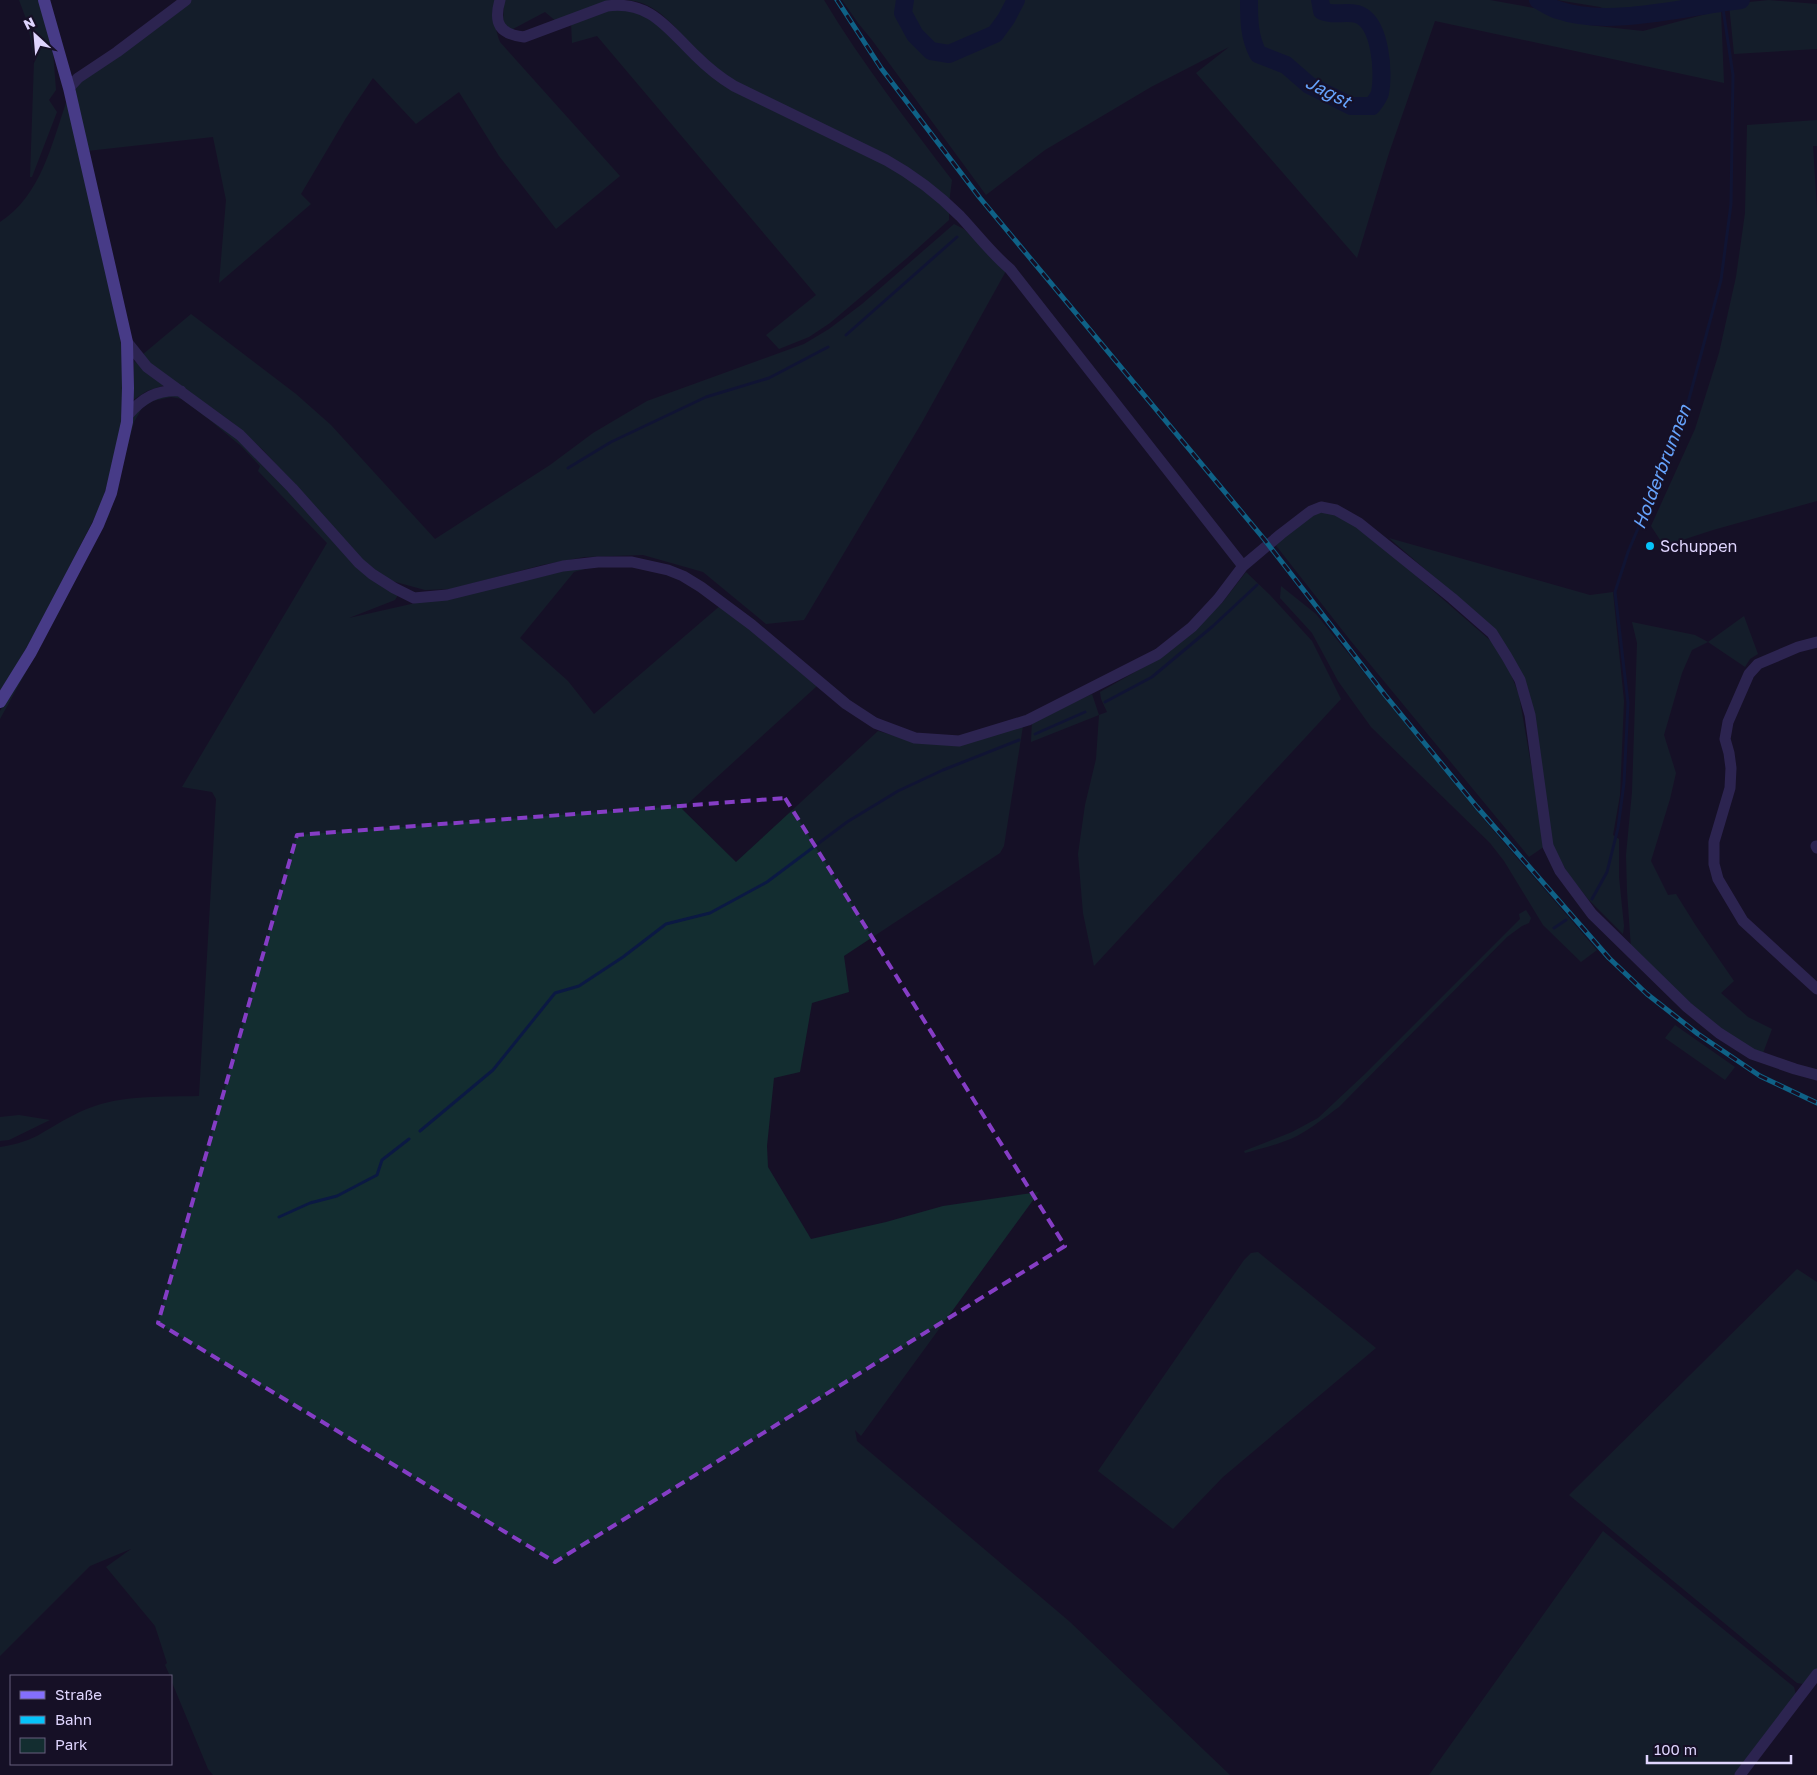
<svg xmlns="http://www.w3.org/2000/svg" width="1817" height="1775" viewBox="0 0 1817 1775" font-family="'Golos Text',sans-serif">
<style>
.green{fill:#132d30}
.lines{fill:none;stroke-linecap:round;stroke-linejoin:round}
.stream{stroke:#0b1943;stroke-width:3}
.river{stroke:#0b1943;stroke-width:18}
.street{stroke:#483c84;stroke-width:11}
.secondary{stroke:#846ffc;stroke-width:12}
.rail-casing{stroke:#06c3fa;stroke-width:5}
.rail{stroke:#161026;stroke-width:3;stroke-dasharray:9;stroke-linecap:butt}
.marked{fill:none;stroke:#853dc5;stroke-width:4;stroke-dasharray:10 6;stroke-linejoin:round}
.poi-dot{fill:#06c3fa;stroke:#161026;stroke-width:2}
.labels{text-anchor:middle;stroke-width:4;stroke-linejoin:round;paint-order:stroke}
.poi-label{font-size:16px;fill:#dfd5fe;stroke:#161026;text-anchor:start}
.water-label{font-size:18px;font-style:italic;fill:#66a3fc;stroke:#161026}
</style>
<rect width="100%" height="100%" fill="#161026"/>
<!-- green -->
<path class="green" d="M 19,0 L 40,0 L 52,38 L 56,90 L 49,100 L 57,112 L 32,177 L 30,177 L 34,61 L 28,24 Z
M 192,0 L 497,0 C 494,16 494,26 500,42 L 620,176 L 556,229 L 499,156 L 459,92 L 416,124 L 373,78 L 346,118 L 301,194 L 311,204 L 219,283 L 226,200 L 213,137 L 87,151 L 73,94 L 80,81 L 138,41 Z
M 504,0 L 613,0 L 557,22 L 545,12 L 511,30 L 503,22 Z
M 627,0 L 824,0 C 862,63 907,121 952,180 L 949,203 L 922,178 L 735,83 C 720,71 706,59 693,46 C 673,26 657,2 627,0 Z
M 842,0 L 1490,0 L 1551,11 L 1588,25 L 1643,31 L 1721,10 L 1724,83 L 1435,21 L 1389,153 L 1357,258 L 1196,73 L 1229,47 L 1151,87 L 1045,150 L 986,195 L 872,40 L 858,23 Z
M 1557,0 L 1689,0 L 1611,13 L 1600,7 Z
M 1769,0 L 1817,4 L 1817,49 L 1734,54 L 1729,4 Z
M 615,6 L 657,19 L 695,60 L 890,165 L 924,188 L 949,213 L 949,220 L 907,258 L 830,323 L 809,337 L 779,349 L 766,335 L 816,295 L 597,36 L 572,43 L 571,23 Z
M 67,100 L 117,321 L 125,367 L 120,440 L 101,505 L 41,622 L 0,694 L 0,222 C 41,196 52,143 67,100 Z
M 1817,120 L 1817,146 L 1813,146 L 1817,209 L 1817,501 L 1713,530 L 1664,546 L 1651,526 L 1695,429 L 1719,353 L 1736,277 L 1745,213 L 1747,125 Z
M 954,224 L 964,229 L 1006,271 L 921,424 L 804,620 L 766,624 L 703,572 L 643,555 L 584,557 L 542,565 L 451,589 L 425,590 L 392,581 L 365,563 L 263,450 L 233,423 L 150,364 L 142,355 L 191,314 L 296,394 L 331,425 L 435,539 L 550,465 L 593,433 L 647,401 L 804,344 L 829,329 L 862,304 Z
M 134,361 L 165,385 L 147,391 L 133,400 Z
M 175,394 L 233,433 L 398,595 L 395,600 L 349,618 L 576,567 L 599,565 L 574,572 L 520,638 L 568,681 L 594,714 L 721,605 L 817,686 L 682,809 L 736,862 L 878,731 L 916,742 L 1023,726 L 1004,846 L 1000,853 L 844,956 L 849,992 L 812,1003 L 800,1072 L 774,1078 L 767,1146 L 768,1167 L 811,1239 L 886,1222 L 943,1206 L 1039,1192 L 861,1436 L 855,1430 L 857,1441 L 1070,1622 L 1230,1775 L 213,1775 L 208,1769 L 171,1680 L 171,1676 L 170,1676 L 165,1665 L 167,1663 L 155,1626 L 106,1567 L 131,1549 L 90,1566 L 0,1656 L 0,1147 C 13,1145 25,1142 37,1136 C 56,1125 74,1113 95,1106 C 127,1095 165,1097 199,1096 L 216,799 L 212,792 L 182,787 L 327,543 L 258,471 L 260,466 L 241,446 L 211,421 L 182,399 L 171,397 L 153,401 L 142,408 L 134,422 L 109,515 L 59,612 L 0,719 L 0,711 L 95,538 L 135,410 L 150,398 Z
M 1335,511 L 1367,533 L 1492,642 L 1507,664 L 1519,695 L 1545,846 L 1529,857 L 1350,640 L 1274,543 L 1318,512 Z
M 1389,538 L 1590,595 L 1613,592 L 1624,701 L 1620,795 L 1613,835 L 1619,839 L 1619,877 L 1624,926 L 1623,934 L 1588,899 L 1568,874 L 1551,843 L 1533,712 L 1493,628 Z
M 1246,572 L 1270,595 L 1312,641 L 1341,699 L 1094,966 L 1083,913 L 1078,854 L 1085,805 L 1096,759 L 1099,715 L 1031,742 L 1032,721 L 1092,694 L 1099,715 L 1107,712 L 1101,699 L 1100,692 L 1163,656 L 1222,603 Z
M 1281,586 L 1316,614 L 1486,822 L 1597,950 L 1581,962 L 1543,925 L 1504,861 L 1490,843 L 1371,727 L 1338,681 L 1312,633 L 1280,598 Z
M 1744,616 L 1758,654 L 1750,659 L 1745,667 L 1708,642 L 1692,650 L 1682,673 L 1664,735 L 1676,773 L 1670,799 L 1651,861 L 1668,895 L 1676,894 L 1696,926 L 1734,981 L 1721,993 L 1748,1017 L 1772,1029 L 1763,1053 L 1747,1047 L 1719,1027 L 1650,969 L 1631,948 L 1627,891 L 1626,855 L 1632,792 L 1637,643 L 1632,622 L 1695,635 L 1708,642 Z
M 1526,910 L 1531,918 L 1529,923 L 1522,926 L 1507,937 L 1339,1107 C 1325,1117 1312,1128 1297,1136 C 1281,1144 1262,1148 1245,1153 L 1244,1151 L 1292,1132 L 1318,1118 L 1366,1073 L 1520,919 L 1519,914 Z
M 1675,1025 L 1735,1067 L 1725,1080 L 1665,1038 Z
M 19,1115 L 50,1120 L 9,1140 L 0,1141 L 0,1117 Z
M 1258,1252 L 1376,1348 L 1223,1477 L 1173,1529 L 1098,1471 L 1244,1260 L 1251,1253 Z
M 1797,1269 L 1817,1282 L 1817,1670 L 1803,1684 L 1797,1683 L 1569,1495 Z
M 1603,1531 L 1794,1687 L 1796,1695 L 1736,1775 L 1429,1775 Z"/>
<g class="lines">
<!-- stream -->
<path class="stream" d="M 846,335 L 957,237
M 568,468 L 611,442 L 706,397 L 769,378 L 828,347
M 1105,702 L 1152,677 L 1213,626 L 1257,585
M 1035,734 L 1085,712
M 1592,899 L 1607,872 L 1618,828 L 1624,783 L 1628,703 L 1615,592 L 1628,552 L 1682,425 L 1721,280 L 1731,204 L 1733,75 L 1722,2
M 1554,928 L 1566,920
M 420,1131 L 493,1070 L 555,993 L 579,986 L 623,957 L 666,924 L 710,913 L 767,882 L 847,822 L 898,791 L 943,770 L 1019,740
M 279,1217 L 310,1203 L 337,1196 L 377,1175 L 382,1160 L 409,1139"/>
<!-- river -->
<path class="river" d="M 905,0 L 903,13 L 915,35 L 931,51 L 949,54 L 995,34 L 1006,19 L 1016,0
M 1249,0 C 1249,20 1249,36 1258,54 L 1286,65 L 1309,85 L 1351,106 L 1372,106 C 1375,102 1379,97 1380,93 C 1384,73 1381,21 1357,14 C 1345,11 1333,16 1322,11 L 1320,0
M 1538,0 C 1544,3 1551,8 1558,10 C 1608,28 1689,6 1741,0"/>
<!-- street -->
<path class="street" d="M 500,0 C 493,24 500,34 524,37 L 607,6 C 650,0 668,29 695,55 C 707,67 719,77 734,86 L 886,160 C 913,175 938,194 960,216 C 977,234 991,253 1010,269 L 1243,566
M 69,88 L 78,78 L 117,52 L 186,0
M 127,342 L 147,367 L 240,435 L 292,488 L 359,563 L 372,574 L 394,588 L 414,598 L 447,595 L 563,566 L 598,562 L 632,562 L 668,570 L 683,576 L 701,587 L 752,625 L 846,704 L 875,723 L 915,738 L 959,741 L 1028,720 L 1158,654 L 1192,627 L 1218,599 L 1243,566 L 1281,534 L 1311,511 L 1321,507 L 1336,510 L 1359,523 L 1452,598 L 1492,633 L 1507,657 L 1520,680 L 1530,715 L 1548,846 L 1560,871 L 1592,914 L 1687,1007 L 1719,1033 L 1752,1054 L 1795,1069 L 1817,1075
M 127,416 C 142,398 157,389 181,391
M 1817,642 L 1798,647 L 1758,664 L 1749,674 L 1728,722 L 1725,739 L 1729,753 L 1731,768 L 1730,788 L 1714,842 L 1714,864 L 1718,879 L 1743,921 L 1817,989
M 1816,846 L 1817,848
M 1740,1775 L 1817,1674"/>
<!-- secondary -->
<path class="secondary" d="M 0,702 L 31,652 L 98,525 L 111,493 L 127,422 L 128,388 L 127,342 L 69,88 L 44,0"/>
<defs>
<path id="rail" d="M 837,0 L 881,68 L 980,198 L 1264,539 L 1385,695 L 1477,807 L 1609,958 L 1647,994 L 1698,1034 L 1760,1076 L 1817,1103"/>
</defs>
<!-- rail casing -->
<use href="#rail" class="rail-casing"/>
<!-- rail -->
<use href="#rail" class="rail"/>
</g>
<!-- marked area -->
<path d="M0 0H1817V1775H0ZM 785,798 L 1065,1246 L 555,1562 L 158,1323 L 297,835 Z" fill="#161026" fill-opacity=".55" fill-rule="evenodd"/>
<path class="marked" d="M 785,798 L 1065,1246 L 555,1562 L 158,1323 L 297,835 Z"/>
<!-- markers -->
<circle class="poi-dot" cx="1650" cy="546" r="5"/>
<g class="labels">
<!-- poi labels -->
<g class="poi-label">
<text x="1660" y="552">Schuppen</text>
</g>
<!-- water labels -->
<g class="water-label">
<text transform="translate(1328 92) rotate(27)" y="6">Jagst</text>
<text transform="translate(1662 467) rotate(-69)" y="6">Holderbrunnen</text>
</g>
</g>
<!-- legend -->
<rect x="10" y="1675" width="162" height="90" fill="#161026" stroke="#665f7c"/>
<rect x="20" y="1691" width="25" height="8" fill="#846ffc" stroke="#665f7c"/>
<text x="55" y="1700" font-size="15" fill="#dfd5fe">Straße</text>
<rect x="20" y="1716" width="25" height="8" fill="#06c3fa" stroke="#665f7c"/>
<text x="55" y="1725" font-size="15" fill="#dfd5fe">Bahn</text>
<rect x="20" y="1738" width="25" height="15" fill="#132d30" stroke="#665f7c"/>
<text x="55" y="1750" font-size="15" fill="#dfd5fe">Park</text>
<!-- north arrow -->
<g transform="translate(35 35) rotate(334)" stroke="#161026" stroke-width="4" paint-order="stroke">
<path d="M0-4L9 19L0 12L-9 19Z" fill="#dfd5fe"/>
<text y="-8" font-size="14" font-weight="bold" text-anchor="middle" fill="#dfd5fe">N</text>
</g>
<!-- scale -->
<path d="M1647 1755v8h144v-8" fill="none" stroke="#dfd5fe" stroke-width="2.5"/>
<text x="1654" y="1755" font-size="15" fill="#dfd5fe" stroke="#161026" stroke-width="4" paint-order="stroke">100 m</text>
</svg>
